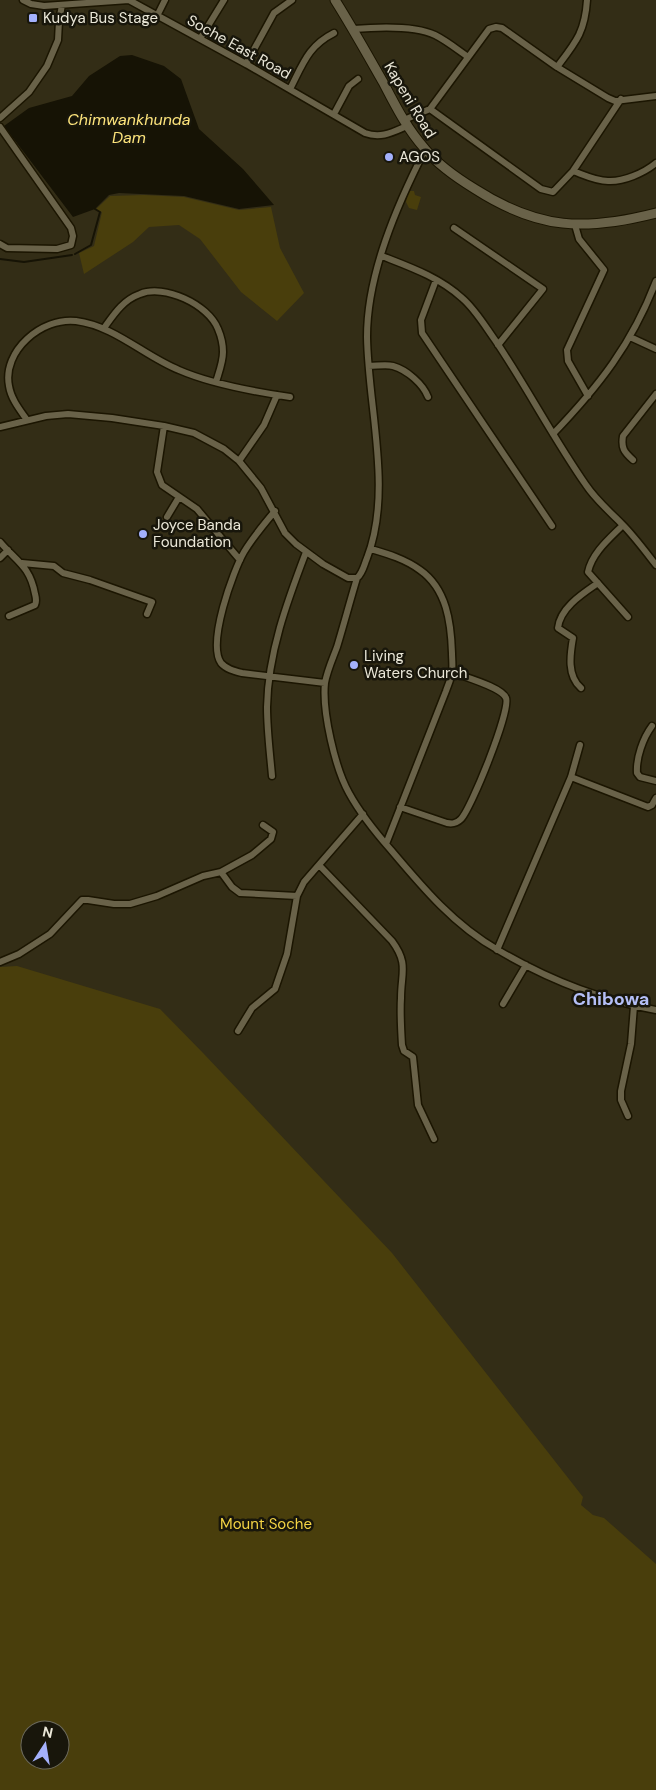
<svg xmlns="http://www.w3.org/2000/svg" width="656" height="1790" viewBox="0 0 656 1790" font-family="'DM Sans',sans-serif">
<style>
.green{fill:#493e0c;fill-rule:evenodd}
.water{fill:#161305}
.lines{fill:none;stroke-linecap:round;stroke-linejoin:round}
.stream{stroke:#161305;stroke-width:2}
.minor-casing{stroke:#1b1501;stroke-width:9}
.secondary-casing{stroke:#1b1501;stroke-width:11}
.minor{stroke:#696249;stroke-width:6}
.secondary{stroke:#696249;stroke-width:9}
.poi-dot{fill:#a4b1fc;stroke:#18160b;stroke-width:2}
.labels{text-anchor:middle;stroke-width:5;stroke-linejoin:round;paint-order:stroke}
.poi-label{font-size:15px;fill:#eae7d8;stroke:#18160b;text-anchor:start}
.street-label{font-size:15px;fill:#eae7d8;stroke:#18160b}
.park-label{font-size:15px;fill:#f4d444;stroke:#18160b}
.water-label{font-size:16px;font-style:italic;fill:#fde47c;stroke:#18160b}
.quarter-label{font-size:18px;font-weight:bold;fill:#b4bff7;stroke:#18160b}
</style>
<rect width="100%" height="100%" fill="#332d16"/>
<!-- green -->
<path class="green" d="M 408,191 L 414,191 L 415,195 L 421,197 L 417,210 L 409,208 L 406,202 Z
M 144,195 L 184,197 L 239,210 L 271,207 L 280,248 L 304,293 L 277,321 L 241,292 L 200,239 L 179,225 L 149,227 L 133,242 L 84,274 L 79,253 L 94,246 L 102,212 L 95,210 L 110,196 Z
M 17,966 L 160,1009 L 204,1054 L 392,1253 L 583,1497 L 581,1505 L 593,1515 L 604,1518 L 656,1564 L 656,1790 L 0,1790 L 0,967 ZM 30,1730 L 60,1730 L 60,1760 L 30,1760 Z"/>
<!-- water -->
<path class="water" d="M 132,55 L 164,66 L 181,79 L 199,129 L 243,169 L 274,205 L 239,209 L 184,196 L 119,193 L 109,195 L 95,209 L 73,217 L 4,126 L 29,108 L 72,96 L 89,76 L 120,56 Z"/>
<g class="lines">
<!-- stream -->
<path class="stream" d="M 75,254 L 91,245 L 100,212 L 95,209
M 0,259 L 24,262 L 72,255"/>
<defs>
<path id="minor" d="M 23,0 L 31,4 L 44,6 L 129,0 L 246,64 L 365,133 C 381,139 393,132 407,126
M 157,16 L 165,0
M 353,29 C 376,27 414,25 435,35 C 447,41 458,50 468,57
M 200,39 L 224,0
M 246,64 L 274,13 L 292,0
M 557,67 C 576,42 585,32 587,0
M 290,89 C 303,64 308,46 334,33
M 430,109 L 541,189 L 553,192 L 573,171 L 621,99
M 334,114 L 349,86 L 358,79
M 0,118 L 29,92 L 47,66 L 58,40 L 59,21 L 62,5
M 404,120 L 430,109 L 489,29 L 496,27 L 502,28 L 557,67 L 608,98 L 615,101 L 656,96
M 0,127 L 71,228 L 73,236 L 71,245 L 57,249 L 7,248 L 0,244
M 573,171 C 584,175 596,181 608,181 C 623,182 644,173 656,163
M 575,225 L 579,239 L 604,270 L 567,350 L 568,361 L 588,396
M 454,228 L 543,289 L 498,345
M 382,256 C 410,267 439,277 462,298 C 475,309 485,326 495,340 C 527,387 553,438 586,485 C 596,500 609,511 622,524 C 634,536 645,551 656,565
M 436,280 L 421,320 L 422,333 L 552,526
M 104,328 C 114,314 123,300 140,294 C 164,284 208,304 218,329 C 221,336 223,344 223,352 C 223,362 219,372 216,382
M 630,337 L 656,349
M 369,366 C 377,366 386,364 393,366 C 407,370 423,384 428,397
M 27,420 C 20,410 11,399 9,386 C 2,351 42,317 76,321 C 115,326 144,356 179,370 C 211,384 256,392 290,397
M 164,426 L 157,472 L 162,485 L 197,509 L 240,560
M 0,427 L 46,416 L 68,414 L 112,418 L 164,426 L 194,433 L 224,449 L 239,461 L 261,488 L 285,533 L 296,544 L 323,564 L 348,578 L 357,578 C 363,573 364,565 367,558 C 393,491 368,407 367,337 C 367,274 397,205 425,150
M 553,434 C 599,386 632,344 656,281
M 633,460 C 624,452 621,448 623,436 L 656,394
M 239,461 L 264,425 L 277,395
M 275,511 C 264,524 253,537 244,552 C 233,571 207,643 221,663 C 226,669 234,671 242,673 L 325,683
M 167,517 L 179,497
M 623,525 C 609,539 592,553 588,572 L 628,617
M 0,542 C 16,561 30,566 35,594 C 36,598 37,601 35,605 L 9,616
M 371,549 C 388,554 405,559 420,570 C 447,589 451,623 452,653 C 452,659 453,666 452,672 C 451,679 448,685 446,691 L 386,844
M 0,558 L 8,550
M 22,563 L 54,566 L 63,573 L 90,580 L 152,602 L 147,614
M 357,578 C 350,601 344,624 337,647 C 333,658 327,671 325,683 C 322,711 335,768 349,793 C 360,813 376,833 391,850 C 423,888 455,926 498,950 C 547,979 600,1000 656,1010
M 581,688 C 567,676 570,655 573,638 L 558,628 C 560,608 582,594 598,583
M 652,726 C 643,738 636,758 637,773 L 640,777 L 656,781
M 272,776 C 270,753 267,730 267,707 C 268,653 287,602 306,552
M 571,777 L 648,807 L 652,805 L 656,798
M 400,807 L 447,823 C 452,824 456,824 461,819 C 471,809 511,710 506,698 C 502,687 464,677 452,672
M 319,865 L 392,941 C 409,964 401,973 401,998 C 400,1013 401,1029 402,1045 L 404,1051 L 413,1057 L 418,1105 L 434,1139
M 221,872 L 232,887 L 240,893 L 297,896 L 287,954 L 275,989 L 252,1008 L 238,1031
M 297,896 L 304,882 L 363,814
M 497,950 L 571,777 L 580,745
M 0,962 L 19,954 L 50,934 L 82,900 L 88,900 L 114,904 L 130,904 L 157,896 L 203,876 L 221,872 L 252,855 L 271,839 L 273,832 L 263,825
M 503,1004 L 526,965
M 628,1116 L 621,1100 L 621,1091 L 631,1044 L 634,1006"/>
<path id="secondary" d="M 335,0 C 352,27 367,54 383,82 C 395,105 407,129 425,149 C 439,166 457,178 475,189 C 539,230 585,231 656,213"/>
</defs>
<!-- minor casing -->
<use href="#minor" class="minor-casing"/>
<!-- secondary casing -->
<use href="#secondary" class="secondary-casing"/>
<!-- minor -->
<use href="#minor" class="minor"/>
<!-- secondary -->
<use href="#secondary" class="secondary"/>
</g>
<!-- markers -->
<g class="poi-dot">
<rect x="28" y="13" width="10" height="10" rx="2.5"/>
<circle cx="389" cy="157" r="5"/>
<circle cx="143" cy="534" r="5"/>
<circle cx="354" cy="665" r="5"/>
</g>
<g class="labels">
<!-- poi labels -->
<g class="poi-label">
<text x="43" y="23">Kudya Bus Stage</text>
<text x="399" y="162">AGOS</text>
<text x="153" y="530">Joyce Banda<tspan x="153" dy="17">Foundation</tspan></text>
<text x="364" y="661">Living<tspan x="364" dy="17">Waters Church</tspan></text>
</g>
<!-- street labels -->
<g class="street-label">
<text transform="translate(239 47) rotate(29)" y="5">Soche East Road</text>
<text transform="translate(410 100) rotate(59)" y="5">Kapeni Road</text>
</g>
<!-- park labels -->
<g class="park-label">
<text x="266" y="1529">Mount Soche</text>
</g>
<!-- water labels -->
<g class="water-label">
<text x="129" y="125">Chimwankhunda<tspan x="129" dy="18">Dam</tspan></text>
</g>
<!-- quarter labels -->
<g class="quarter-label">
<text x="611" y="1005">Chibowa</text>
</g>
</g>
<!-- north arrow -->
<g transform="translate(45 1745) rotate(12)"><circle r="24" fill="#18160b" stroke="#6c6a5d"/>
<path d="M0-4L9 19L0 12L-9 19Z" fill="#a4b1fc"/>
<text y="-8" font-size="14" font-weight="bold" text-anchor="middle" fill="#eae7d8">N</text>
</g>
</svg>
